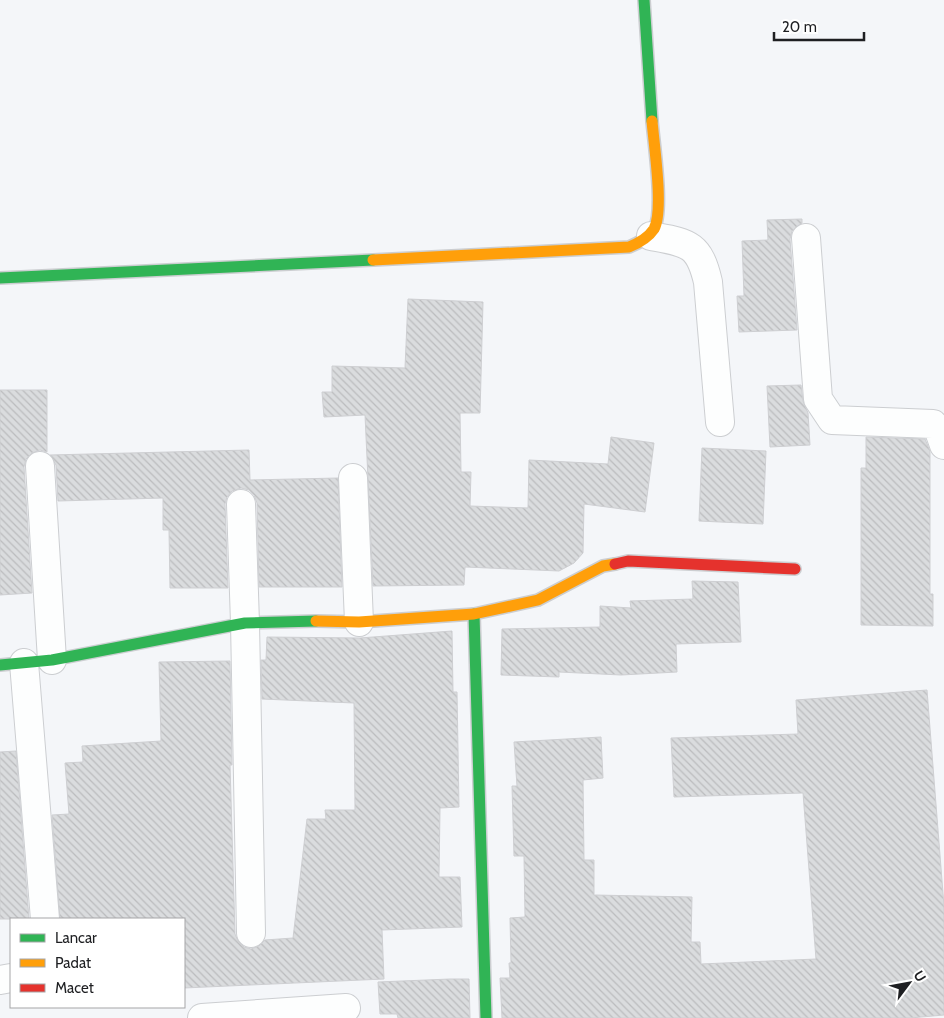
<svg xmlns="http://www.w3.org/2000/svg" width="944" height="1018" viewBox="0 0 944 1018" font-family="Cabin,sans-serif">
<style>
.building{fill:url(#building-back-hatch);stroke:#cecfd2}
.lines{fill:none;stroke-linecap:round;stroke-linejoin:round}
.street-casing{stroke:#ccced1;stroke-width:30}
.fast-casing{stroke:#ccced1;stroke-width:14}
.slow-casing{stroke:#ccced1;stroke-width:14}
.jam-casing{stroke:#ccced1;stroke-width:14}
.street{stroke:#fdfefe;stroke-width:28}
.fast{stroke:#30b455;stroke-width:11}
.slow{stroke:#ff9f0a;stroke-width:11}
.jam{stroke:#e5322d;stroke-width:11}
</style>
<defs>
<pattern id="building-back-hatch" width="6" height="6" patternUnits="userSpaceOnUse" patternTransform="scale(1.25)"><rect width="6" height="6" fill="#dadcde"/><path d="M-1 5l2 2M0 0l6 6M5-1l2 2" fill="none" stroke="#bbbcbe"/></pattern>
</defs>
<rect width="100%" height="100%" fill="#f4f6f9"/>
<!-- building -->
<path class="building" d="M 802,219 L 802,223 L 792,231 L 790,239 L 797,330 L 739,332 L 737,296 L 744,296 L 742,241 L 768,240 L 767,220 Z
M 408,299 L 483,302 L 480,413 L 460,413 L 461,472 L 471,472 L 470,506 L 528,508 L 529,460 L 608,464 L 611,437 L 654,443 L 645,512 L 584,504 L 583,553 L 574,563 L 559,571 L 465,567 L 464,585 L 373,586 L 365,415 L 324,417 L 322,392 L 332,392 L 332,366 L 405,368 Z
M 801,385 L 803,401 L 808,413 L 810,445 L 770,447 L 767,386 Z
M 0,390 L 47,390 L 47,452 L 40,450 L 32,453 L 26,459 L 24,467 L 32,593 L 0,595 Z
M 866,437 L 925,439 L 930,451 L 930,594 L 933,594 L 933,626 L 861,625 L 861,468 L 866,468 Z
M 702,448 L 766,451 L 763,524 L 699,521 Z
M 249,450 L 250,480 L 338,478 L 342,587 L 259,587 L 257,503 L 254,495 L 249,490 L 241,488 L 232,491 L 227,497 L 225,504 L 228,588 L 170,588 L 169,530 L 163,530 L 163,498 L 58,501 L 56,465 L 50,455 Z
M 692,581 L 738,582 L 741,642 L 676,644 L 677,672 L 621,675 L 559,672 L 559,677 L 501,675 L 502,629 L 600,627 L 600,606 L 631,608 L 630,601 L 693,599 Z
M 452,631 L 453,692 L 457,692 L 459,807 L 440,808 L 439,877 L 460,877 L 462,927 L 382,930 L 384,979 L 184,988 L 184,919 L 60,919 L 52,815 L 69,814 L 65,763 L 83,762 L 82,746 L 161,741 L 159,662 L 230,661 L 232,765 L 230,765 L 235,934 L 238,941 L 244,947 L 251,949 L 259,946 L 265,940 L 293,938 L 307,819 L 326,819 L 325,810 L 355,810 L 354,703 L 262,699 L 261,660 L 266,660 L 267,637 L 360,638 Z
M 927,690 L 944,906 L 944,1015 L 910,1018 L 502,1018 L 500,978 L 510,978 L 509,963 L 511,963 L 510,918 L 525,917 L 524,856 L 514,856 L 512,786 L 517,786 L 514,742 L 601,737 L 603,778 L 583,780 L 584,860 L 594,860 L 594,895 L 692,897 L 691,942 L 700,942 L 701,964 L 816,959 L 803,793 L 674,797 L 671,738 L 798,734 L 796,700 Z
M 16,751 L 29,919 L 0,919 L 0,752 Z
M 450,979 L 469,979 L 470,1018 L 398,1018 L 397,1014 L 380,1014 L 378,982 Z"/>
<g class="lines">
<defs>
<path id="street" d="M 651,236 C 688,243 699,243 708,282 L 720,422
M 806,238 L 818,399 L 832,420 L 933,424 L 939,431 L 944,445
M 40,466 L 52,660
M 353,478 L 359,622
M 241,504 L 245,623 L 251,933
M 24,663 L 45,919
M 0,980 L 11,978
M 202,1018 L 346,1008"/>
<path id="fast" d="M 644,0 L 652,121
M 0,278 L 373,260
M 474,614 L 486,1018
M 0,665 L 52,660 L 245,623 L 316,621"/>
<path id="slow" d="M 373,260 L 629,247 C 639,243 648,238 654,229 C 664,211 654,145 652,121
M 316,621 L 359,622 L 474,614 L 538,600 L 603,566 L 615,564"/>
<path id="jam" d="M 615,564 L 628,561 L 795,569"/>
</defs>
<!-- street casing -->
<use href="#street" class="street-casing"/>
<!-- fast casing -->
<use href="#fast" class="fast-casing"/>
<!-- slow casing -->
<use href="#slow" class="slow-casing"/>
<!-- jam casing -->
<use href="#jam" class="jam-casing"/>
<!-- street -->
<use href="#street" class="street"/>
<!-- fast -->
<use href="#fast" class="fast"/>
<!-- slow -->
<use href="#slow" class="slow"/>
<!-- jam -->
<use href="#jam" class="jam"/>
</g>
<!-- legend -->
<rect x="10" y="918" width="175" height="90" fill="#ffffff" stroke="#a5a5a7"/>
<rect x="20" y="934" width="25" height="8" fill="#30b455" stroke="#a5a5a7"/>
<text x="55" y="943" font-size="15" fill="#1e1f22">Lancar</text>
<rect x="20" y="959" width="25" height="8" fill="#ff9f0a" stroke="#a5a5a7"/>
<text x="55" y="968" font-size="15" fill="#1e1f22">Padat</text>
<rect x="20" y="984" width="25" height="8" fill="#e5322d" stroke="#a5a5a7"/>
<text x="55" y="993" font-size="15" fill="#1e1f22">Macet</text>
<!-- north arrow -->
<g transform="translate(909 983) rotate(58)" stroke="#ffffff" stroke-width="4" paint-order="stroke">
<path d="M0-4L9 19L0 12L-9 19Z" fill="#1e1f22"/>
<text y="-8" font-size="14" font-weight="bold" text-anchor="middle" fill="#1e1f22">U</text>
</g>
<!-- scale -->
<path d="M774 32v8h90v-8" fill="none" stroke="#1e1f22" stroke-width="2.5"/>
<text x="782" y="32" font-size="15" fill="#1e1f22" stroke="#ffffff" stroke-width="4" paint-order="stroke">20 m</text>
</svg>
